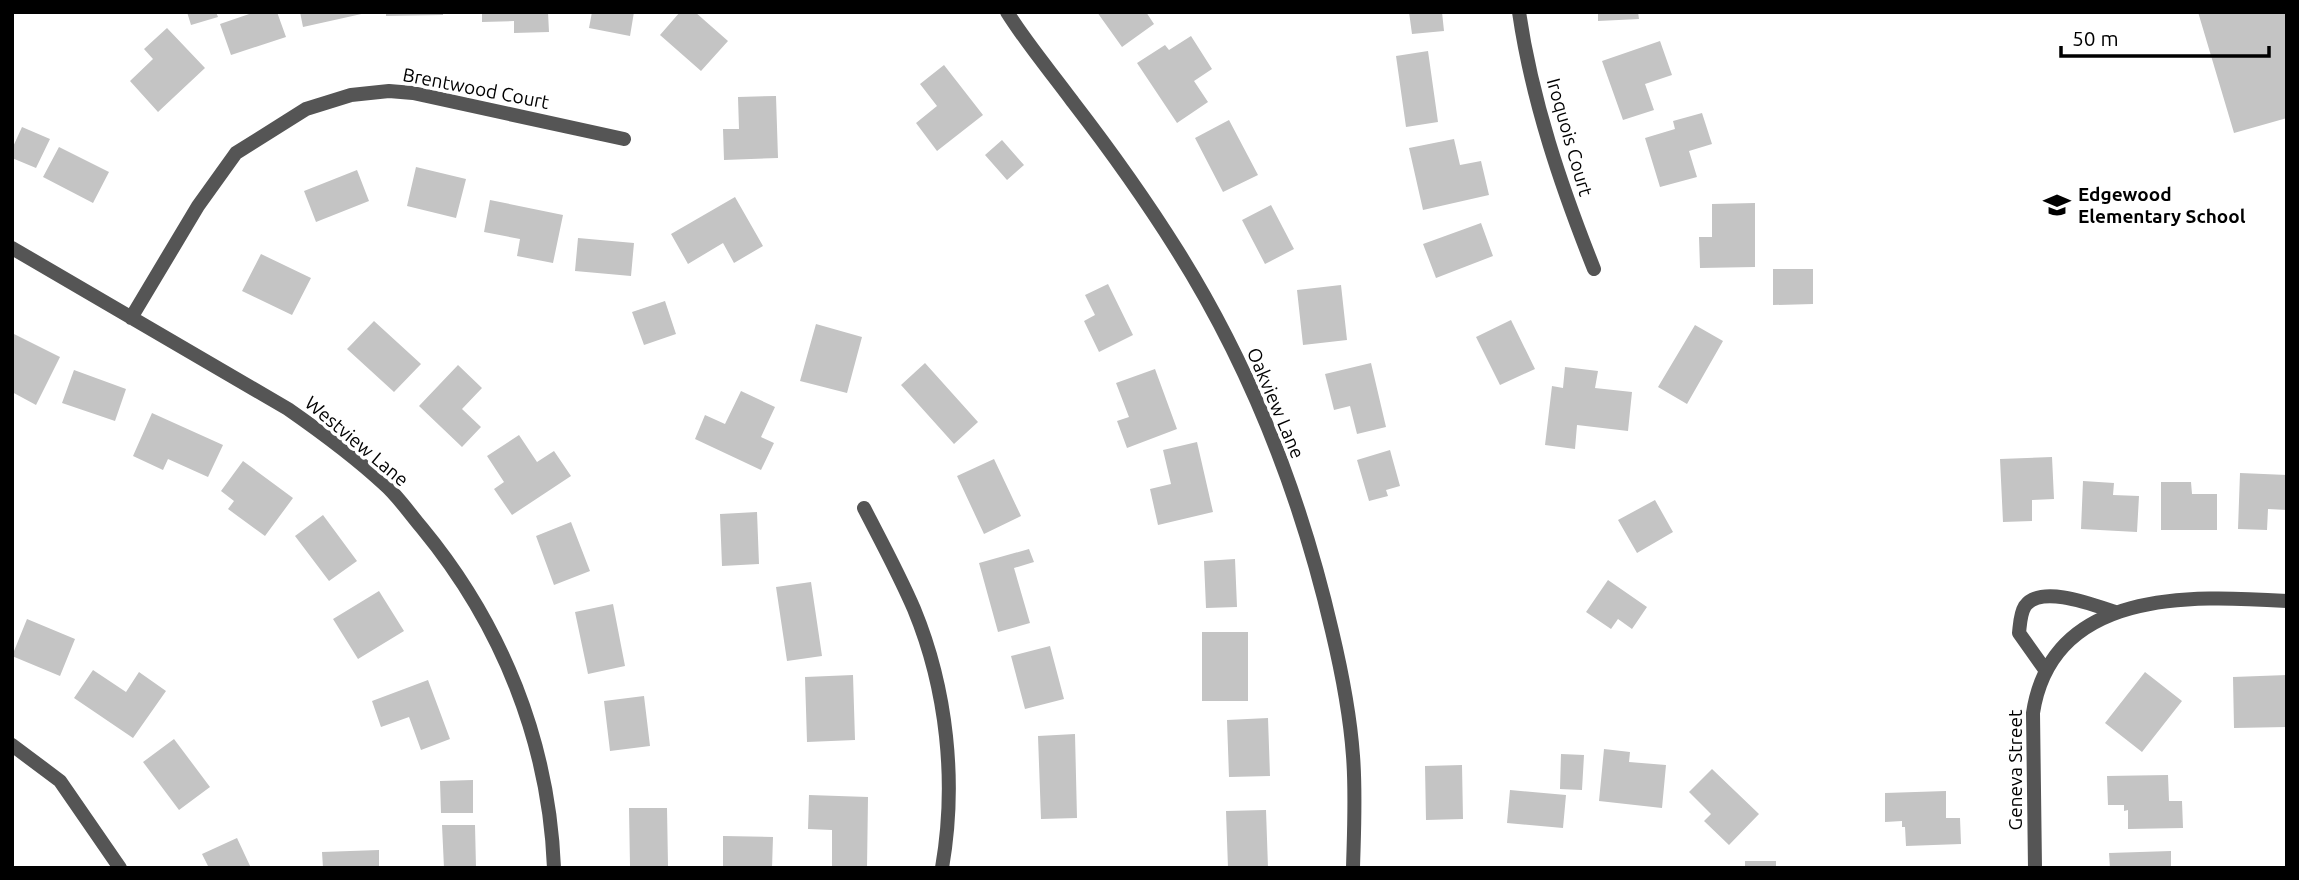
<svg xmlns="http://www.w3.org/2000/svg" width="2299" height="880" viewBox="0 0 2299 880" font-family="Ubuntu,sans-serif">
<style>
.building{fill:#c4c4c4}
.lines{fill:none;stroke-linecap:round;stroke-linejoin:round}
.street{stroke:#555;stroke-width:14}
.labels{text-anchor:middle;stroke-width:7;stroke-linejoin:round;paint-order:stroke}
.street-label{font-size:19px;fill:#000;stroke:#fff}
.poi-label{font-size:19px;font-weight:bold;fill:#000;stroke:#fff;text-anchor:start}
</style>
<rect width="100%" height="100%" fill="#fff"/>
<!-- building -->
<path class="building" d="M 187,12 L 216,12 L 218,17 L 191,25 Z
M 255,12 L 277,12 L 286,37 L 231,55 L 220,24 Z
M 300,12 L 366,12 L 366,13 L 303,27 Z
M 386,12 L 443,12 L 443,15 L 386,16 Z
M 482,12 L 548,12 L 549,32 L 514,33 L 514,21 L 482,22 Z
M 592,12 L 634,12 L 630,36 L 589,28 Z
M 680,12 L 695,12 L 728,41 L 701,71 L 660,35 Z
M 1097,12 L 1146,12 L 1154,24 L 1122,47 Z
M 1409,12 L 1442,12 L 1444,31 L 1412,34 Z
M 1598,12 L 1638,12 L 1639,19 L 1598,21 Z
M 2198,12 L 2287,12 L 2287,118 L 2234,133 Z
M 167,28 L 205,68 L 158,112 L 130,81 L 153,59 L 144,49 Z
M 1191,36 L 1212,69 L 1194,81 L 1208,102 L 1177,123 L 1137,63 L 1165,45 L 1169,50 Z
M 1660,41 L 1672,75 L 1645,84 L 1654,110 L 1623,120 L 1602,61 Z
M 1428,51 L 1438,122 L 1406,127 L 1396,56 Z
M 944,65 L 983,115 L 937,151 L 916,123 L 937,106 L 920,84 Z
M 776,96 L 778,158 L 724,160 L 723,129 L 739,129 L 738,97 Z
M 1702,113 L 1712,144 L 1689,151 L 1697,177 L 1660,187 L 1645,138 L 1675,129 L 1673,121 Z
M 1229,120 L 1258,175 L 1223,192 L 1195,138 Z
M 22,127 L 50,139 L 36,168 L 12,158 L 12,149 Z
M 1454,139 L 1460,165 L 1481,161 L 1489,195 L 1423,210 L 1409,148 Z
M 1002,140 L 1024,165 L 1007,180 L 985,155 Z
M 59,147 L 109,172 L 93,203 L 43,177 Z
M 416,167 L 466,179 L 456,218 L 407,206 Z
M 357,170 L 369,201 L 316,222 L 304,191 Z
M 735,197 L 763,246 L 734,263 L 723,243 L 688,264 L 671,234 Z
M 490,200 L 563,215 L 553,263 L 517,256 L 520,239 L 484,232 Z
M 1755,203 L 1755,267 L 1700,268 L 1699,237 L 1712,237 L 1712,204 Z
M 1271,205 L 1294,249 L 1265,264 L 1242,220 Z
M 1481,223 L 1493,256 L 1436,278 L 1423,244 Z
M 578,238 L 634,243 L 631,276 L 575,271 Z
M 261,254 L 311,278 L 292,315 L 242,291 Z
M 1773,269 L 1813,269 L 1813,304 L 1773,305 Z
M 1108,284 L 1133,335 L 1099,352 L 1084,321 L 1095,315 L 1085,295 Z
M 1341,285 L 1347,340 L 1303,345 L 1297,290 Z
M 665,301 L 676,334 L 644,345 L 632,312 Z
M 1511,320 L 1535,369 L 1500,385 L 1476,337 Z
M 374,321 L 421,364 L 394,392 L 347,349 Z
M 816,324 L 862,337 L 847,393 L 800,381 Z
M 1695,325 L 1723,341 L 1687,404 L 1658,387 Z
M 12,333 L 60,357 L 36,405 L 12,392 L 12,374 L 14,369 L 12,368 Z
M 925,363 L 978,422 L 954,444 L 901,385 Z
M 1371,363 L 1386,427 L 1357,434 L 1350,406 L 1334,410 L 1325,374 Z
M 458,365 L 482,388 L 462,409 L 481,427 L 462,447 L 419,406 Z
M 1565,367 L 1598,371 L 1595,388 L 1632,392 L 1628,431 L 1577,425 L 1575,449 L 1545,445 L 1552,386 L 1563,388 Z
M 1155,369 L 1177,429 L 1127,448 L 1117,421 L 1129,417 L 1116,383 Z
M 74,370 L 126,389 L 115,421 L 62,403 Z
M 741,391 L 775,407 L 761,437 L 774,443 L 761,470 L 695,439 L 705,415 L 725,424 Z
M 152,413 L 223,445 L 208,477 L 168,459 L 163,470 L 133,456 Z
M 519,435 L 537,462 L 554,451 L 571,476 L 512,515 L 494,489 L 504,482 L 487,456 Z
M 1197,442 L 1213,512 L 1158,525 L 1150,489 L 1171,484 L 1163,450 Z
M 1390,450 L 1400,486 L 1386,490 L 1388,496 L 1369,501 L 1357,460 Z
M 2052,457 L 2054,499 L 2032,500 L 2032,521 L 2003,522 L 2000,459 Z
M 994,459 L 1021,516 L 984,534 L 957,476 Z
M 243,461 L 293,498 L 265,536 L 228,509 L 234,501 L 221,491 Z
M 2240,473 L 2287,475 L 2287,510 L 2268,509 L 2267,530 L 2238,529 Z
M 2083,481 L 2114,483 L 2113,495 L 2139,496 L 2137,532 L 2081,529 Z
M 2161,482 L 2191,482 L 2192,494 L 2217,494 L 2217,530 L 2161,530 Z
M 1655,500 L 1673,532 L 1637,553 L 1618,520 Z
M 757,512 L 759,564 L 722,566 L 720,514 Z
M 323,515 L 357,561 L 329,581 L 295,536 Z
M 571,522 L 590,571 L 554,585 L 536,536 Z
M 1029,549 L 1034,562 L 1014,568 L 1030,623 L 998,632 L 979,563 Z
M 1235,559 L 1237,607 L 1206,608 L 1204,561 Z
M 1608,580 L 1647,607 L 1632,629 L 1618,619 L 1611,629 L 1586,612 Z
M 811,582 L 822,656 L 787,661 L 776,587 Z
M 379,591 L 404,631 L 358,659 L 333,619 Z
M 613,604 L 625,666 L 588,674 L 575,612 Z
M 27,619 L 75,639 L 60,676 L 12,656 Z
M 1202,632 L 1248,632 L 1248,701 L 1202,701 Z
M 1050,646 L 1064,699 L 1025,709 L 1011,656 Z
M 93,670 L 126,692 L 139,672 L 166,691 L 133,738 L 74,698 Z
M 2145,672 L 2182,701 L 2142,752 L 2105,723 Z
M 853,675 L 855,740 L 807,742 L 805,677 Z
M 2287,675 L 2287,727 L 2234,728 L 2233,677 Z
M 428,680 L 450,739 L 421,750 L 409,717 L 381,727 L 372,701 Z
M 644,696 L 650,746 L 610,751 L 604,701 Z
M 1268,718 L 1270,776 L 1229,777 L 1227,720 Z
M 1075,734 L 1077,818 L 1041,819 L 1038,736 Z
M 174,739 L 210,787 L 179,810 L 143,762 Z
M 1604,749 L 1630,752 L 1629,762 L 1666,765 L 1662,808 L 1599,801 Z
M 1561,754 L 1584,755 L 1582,790 L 1560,789 Z
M 1462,765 L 1463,819 L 1426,820 L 1425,766 Z
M 1712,769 L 1759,814 L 1729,845 L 1704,821 L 1711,814 L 1689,792 Z
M 2168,775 L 2169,801 L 2182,801 L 2183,828 L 2128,829 L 2128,810 L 2124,811 L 2124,805 L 2108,805 L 2107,776 Z
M 473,780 L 473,813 L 441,813 L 440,781 Z
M 1510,790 L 1566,795 L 1563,828 L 1507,823 Z
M 1946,791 L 1946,818 L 1960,818 L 1961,844 L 1906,846 L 1905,827 L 1902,827 L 1902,821 L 1885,822 L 1885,793 Z
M 809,795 L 868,797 L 867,868 L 832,868 L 832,830 L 808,829 Z
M 629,808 L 667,808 L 668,866 L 630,866 Z
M 1266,810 L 1268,868 L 1228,868 L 1226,811 Z
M 442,825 L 475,825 L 476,868 L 444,868 Z
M 723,836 L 773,837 L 772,868 L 723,868 Z
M 237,838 L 251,868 L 209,868 L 202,854 Z
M 379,850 L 379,868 L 323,868 L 322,852 Z
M 2171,851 L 2171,868 L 2110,868 L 2109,853 Z
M 1745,861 L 1776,861 L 1776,868 L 1745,868 Z"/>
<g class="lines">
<!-- street -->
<path class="street" d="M 1007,12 C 1027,44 1051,72 1073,102 C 1110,150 1145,199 1177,250 C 1250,366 1301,497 1332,631 C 1342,673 1350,714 1353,756 C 1356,794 1354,831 1353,868
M 1519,12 C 1532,101 1561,186 1594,269
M 12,248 L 288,409 C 321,432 354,456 384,484 C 398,496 410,514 422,528 C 502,625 549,742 554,868
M 131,318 L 198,206 L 236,153 L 306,109 L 351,95 L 389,91 L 413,93 L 624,139
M 864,508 C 881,541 899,574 914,609 C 947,689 957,782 942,868
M 2046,671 L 2019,633 C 2020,625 2020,614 2025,606 C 2041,584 2094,605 2115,612
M 12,745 L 60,781 L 120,868
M 2035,868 L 2033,713 C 2052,589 2190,595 2287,601"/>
</g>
<!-- icons -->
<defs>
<symbol id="school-bare" viewBox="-9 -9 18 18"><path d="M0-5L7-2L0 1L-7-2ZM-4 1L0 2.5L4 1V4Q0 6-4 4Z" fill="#000" stroke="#fff" stroke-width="2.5" paint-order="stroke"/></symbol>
</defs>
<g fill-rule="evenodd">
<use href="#school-bare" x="2038" y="186" width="38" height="38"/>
</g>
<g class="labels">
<!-- street labels -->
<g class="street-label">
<text transform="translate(476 88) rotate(11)" y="7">Brentwood Court</text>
<text transform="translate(1570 137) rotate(74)" y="7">Iroquois Court</text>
<text transform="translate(1276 403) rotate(67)" y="7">Oakview Lane</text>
<text transform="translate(357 441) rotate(40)" y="7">Westview Lane</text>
<text transform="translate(2015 770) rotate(-90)" y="7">Geneva Street</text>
</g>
<!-- poi labels -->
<g class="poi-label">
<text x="2078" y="201">Edgewood<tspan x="2078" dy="22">Elementary School</tspan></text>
</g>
</g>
<!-- border -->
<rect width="2299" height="880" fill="none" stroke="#000000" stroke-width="28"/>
<!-- scale -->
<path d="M2061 46v10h208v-10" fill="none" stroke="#000000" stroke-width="3.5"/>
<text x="2072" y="46" font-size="21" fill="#000000" stroke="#ffffff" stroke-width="5" paint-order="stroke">50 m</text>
</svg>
